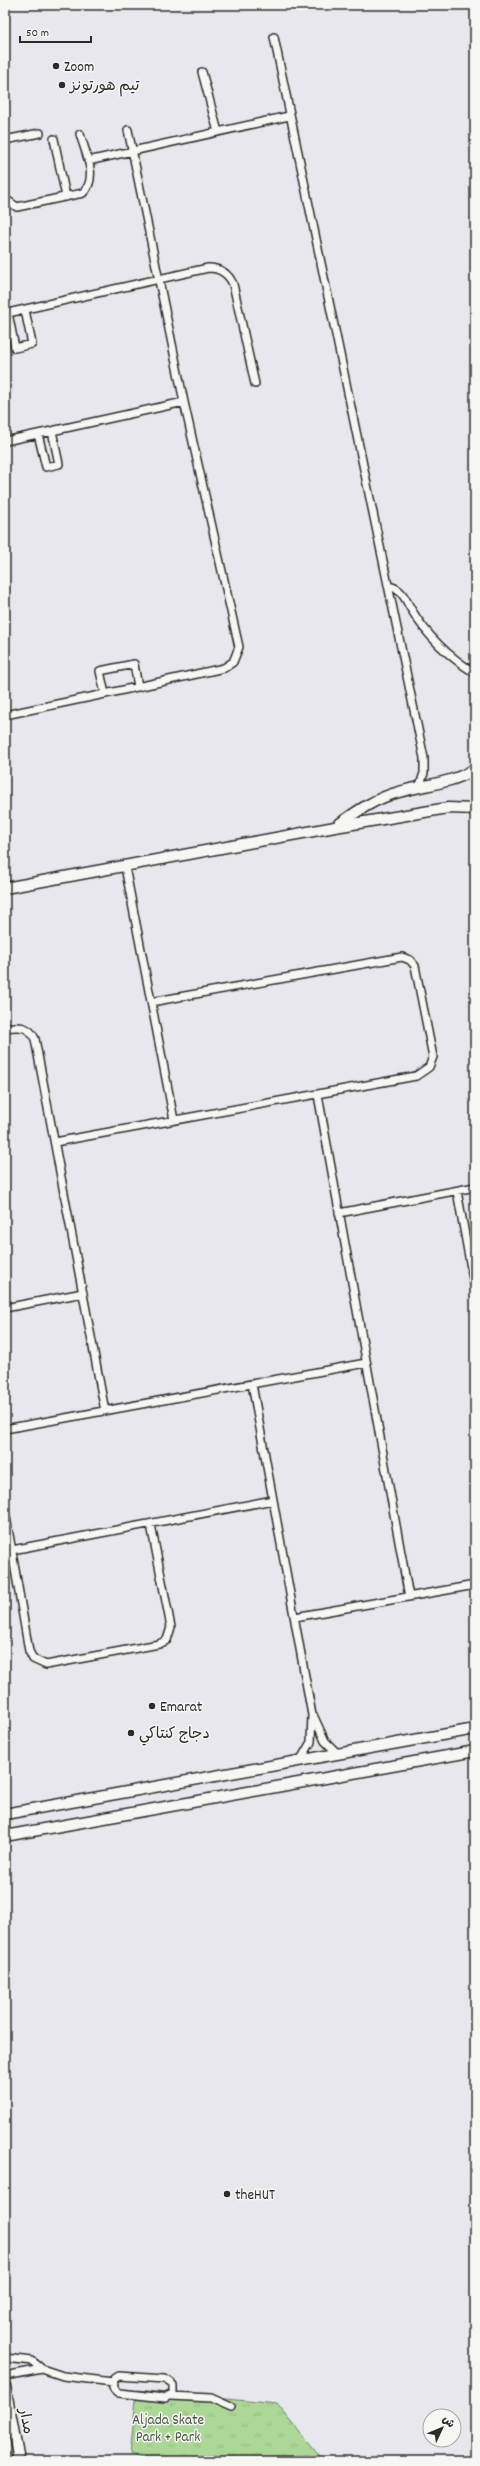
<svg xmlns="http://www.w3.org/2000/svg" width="480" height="2466" viewBox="0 0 480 2466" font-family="Dekko,'Playpen Sans Arabic',sans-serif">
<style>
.grass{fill:url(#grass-tufts);stroke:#6b8261}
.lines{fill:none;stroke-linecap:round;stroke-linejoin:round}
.street-casing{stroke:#2b2b2b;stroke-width:10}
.secondary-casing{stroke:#2b2b2b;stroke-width:13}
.street{stroke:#f6f6f2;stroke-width:7}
.secondary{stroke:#f6f6f2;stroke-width:10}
.poi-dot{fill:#2b2b2b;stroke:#f6f6f2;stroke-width:1.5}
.labels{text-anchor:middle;stroke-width:3;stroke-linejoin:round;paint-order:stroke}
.poi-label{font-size:15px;fill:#2b2b2b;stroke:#f6f6f2;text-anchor:start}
.park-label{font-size:15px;fill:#4b5646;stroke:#f6f6f2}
.street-label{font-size:15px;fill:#2b2b2b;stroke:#f6f6f2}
</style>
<defs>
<pattern id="grass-tufts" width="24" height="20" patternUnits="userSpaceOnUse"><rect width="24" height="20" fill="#abd897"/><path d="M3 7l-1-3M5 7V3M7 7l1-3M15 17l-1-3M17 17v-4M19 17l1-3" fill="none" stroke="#93ba82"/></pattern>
</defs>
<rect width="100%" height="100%" fill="#e9e7ee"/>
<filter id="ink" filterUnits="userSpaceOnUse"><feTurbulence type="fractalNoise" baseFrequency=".025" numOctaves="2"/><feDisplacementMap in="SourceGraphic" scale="8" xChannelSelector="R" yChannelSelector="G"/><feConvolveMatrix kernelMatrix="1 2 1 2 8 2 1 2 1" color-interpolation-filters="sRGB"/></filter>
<g filter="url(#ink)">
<!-- grass -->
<path class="grass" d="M 137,2390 L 277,2404 L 323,2461 L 152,2461 L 130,2454 Z"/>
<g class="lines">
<defs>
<path id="street" d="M 274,37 L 424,758 L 424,773 L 419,788
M 202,72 L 218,132
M 128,130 L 184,402 L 239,647 L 233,662 L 224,668 L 105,694 L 100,671 L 134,664 L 138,687
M 54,139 L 66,197
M 5,140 L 40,133
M 88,161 L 289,116
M 5,199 L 17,207 L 83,193 C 99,178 85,152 80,134
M 25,310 L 32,344 L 15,348 L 8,313 L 208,268 C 220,268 228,273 233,284 L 255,384
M 52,431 L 59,464 L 46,467 L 38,434 C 87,423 135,413 184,402
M 5,441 L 38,434
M 388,586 C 402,588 405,599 411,609 C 427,636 449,657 475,673
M 5,715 L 105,694
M 125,867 L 174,1120
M 5,1028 C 18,1026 29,1025 35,1039 L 105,1411
M 318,1095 L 409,1597
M 55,1142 L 416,1076 L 429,1067 L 433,1057 L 415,966 L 410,960 L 402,957 L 151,1002
M 457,1191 L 475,1290
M 339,1213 L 475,1187
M 5,1308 L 83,1293
M 252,1384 L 312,1715 L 311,1742 L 300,1761
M 5,1429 L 366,1363
M 5,1511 L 29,1651 L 33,1659 L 46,1665 L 159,1644 L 167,1640 L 171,1627 L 151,1525
M 12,1550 L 273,1500
M 295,1617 L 475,1585
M 314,1717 L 325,1741 L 338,1754
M 5,2358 L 32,2361 L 42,2369 L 63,2376 L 113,2382
M 5,2376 L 42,2369
M 119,2376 L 165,2379 L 173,2385 L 173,2393 L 165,2398 L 119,2393 C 111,2389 110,2380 119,2376 Z
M 171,2396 L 211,2398 L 231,2407"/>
<path id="secondary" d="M 338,825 C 357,811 376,798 399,792 C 426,784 451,784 475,769
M 5,888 L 335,827 L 448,808 L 475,809
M 5,1814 L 475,1729
M 5,1836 L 475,1751
M 5,2386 L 19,2461"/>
</defs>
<!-- street casing -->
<use href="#street" class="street-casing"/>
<!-- secondary casing -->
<use href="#secondary" class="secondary-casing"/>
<!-- street -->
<use href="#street" class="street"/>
<!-- secondary -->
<use href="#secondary" class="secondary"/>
</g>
</g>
<!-- markers -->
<g class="poi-dot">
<circle cx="56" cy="66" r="4"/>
<circle cx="62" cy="85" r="4"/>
<circle cx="152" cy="1706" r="4"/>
<circle cx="131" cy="1733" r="4"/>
<circle cx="227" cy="2194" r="4"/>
</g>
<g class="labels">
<!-- poi labels -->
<g class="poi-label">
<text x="64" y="71">Zoom</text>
<text x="70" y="90">تيم هورتونز</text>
<text x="160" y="1711">Emarat</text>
<text x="139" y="1738">دجاج كنتاكي</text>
<text x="235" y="2199">theHUT</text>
</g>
<!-- park labels -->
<g class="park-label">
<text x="168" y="2424">Aljada Skate<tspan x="168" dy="17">Park + Park</tspan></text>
</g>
<!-- street labels -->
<g class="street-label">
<text transform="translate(27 2421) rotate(80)" y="5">مدار</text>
</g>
</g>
<!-- margin -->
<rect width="480" height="2466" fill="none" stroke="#f6f6f2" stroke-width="20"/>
<rect x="10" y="10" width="460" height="2446" fill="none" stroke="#2b2b2b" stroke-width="1.5" filter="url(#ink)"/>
<!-- north arrow -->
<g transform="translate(442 2428) rotate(46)"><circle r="19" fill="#f6f6f2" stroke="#a5a5a2"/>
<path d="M0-3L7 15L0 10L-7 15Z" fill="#2b2b2b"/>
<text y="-6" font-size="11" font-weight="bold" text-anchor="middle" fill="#2b2b2b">ش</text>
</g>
<!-- scale -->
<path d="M20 36v6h71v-6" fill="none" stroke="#2b2b2b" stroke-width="2"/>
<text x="26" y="36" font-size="12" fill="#2b2b2b" stroke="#f6f6f2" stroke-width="3" paint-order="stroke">50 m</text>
</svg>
